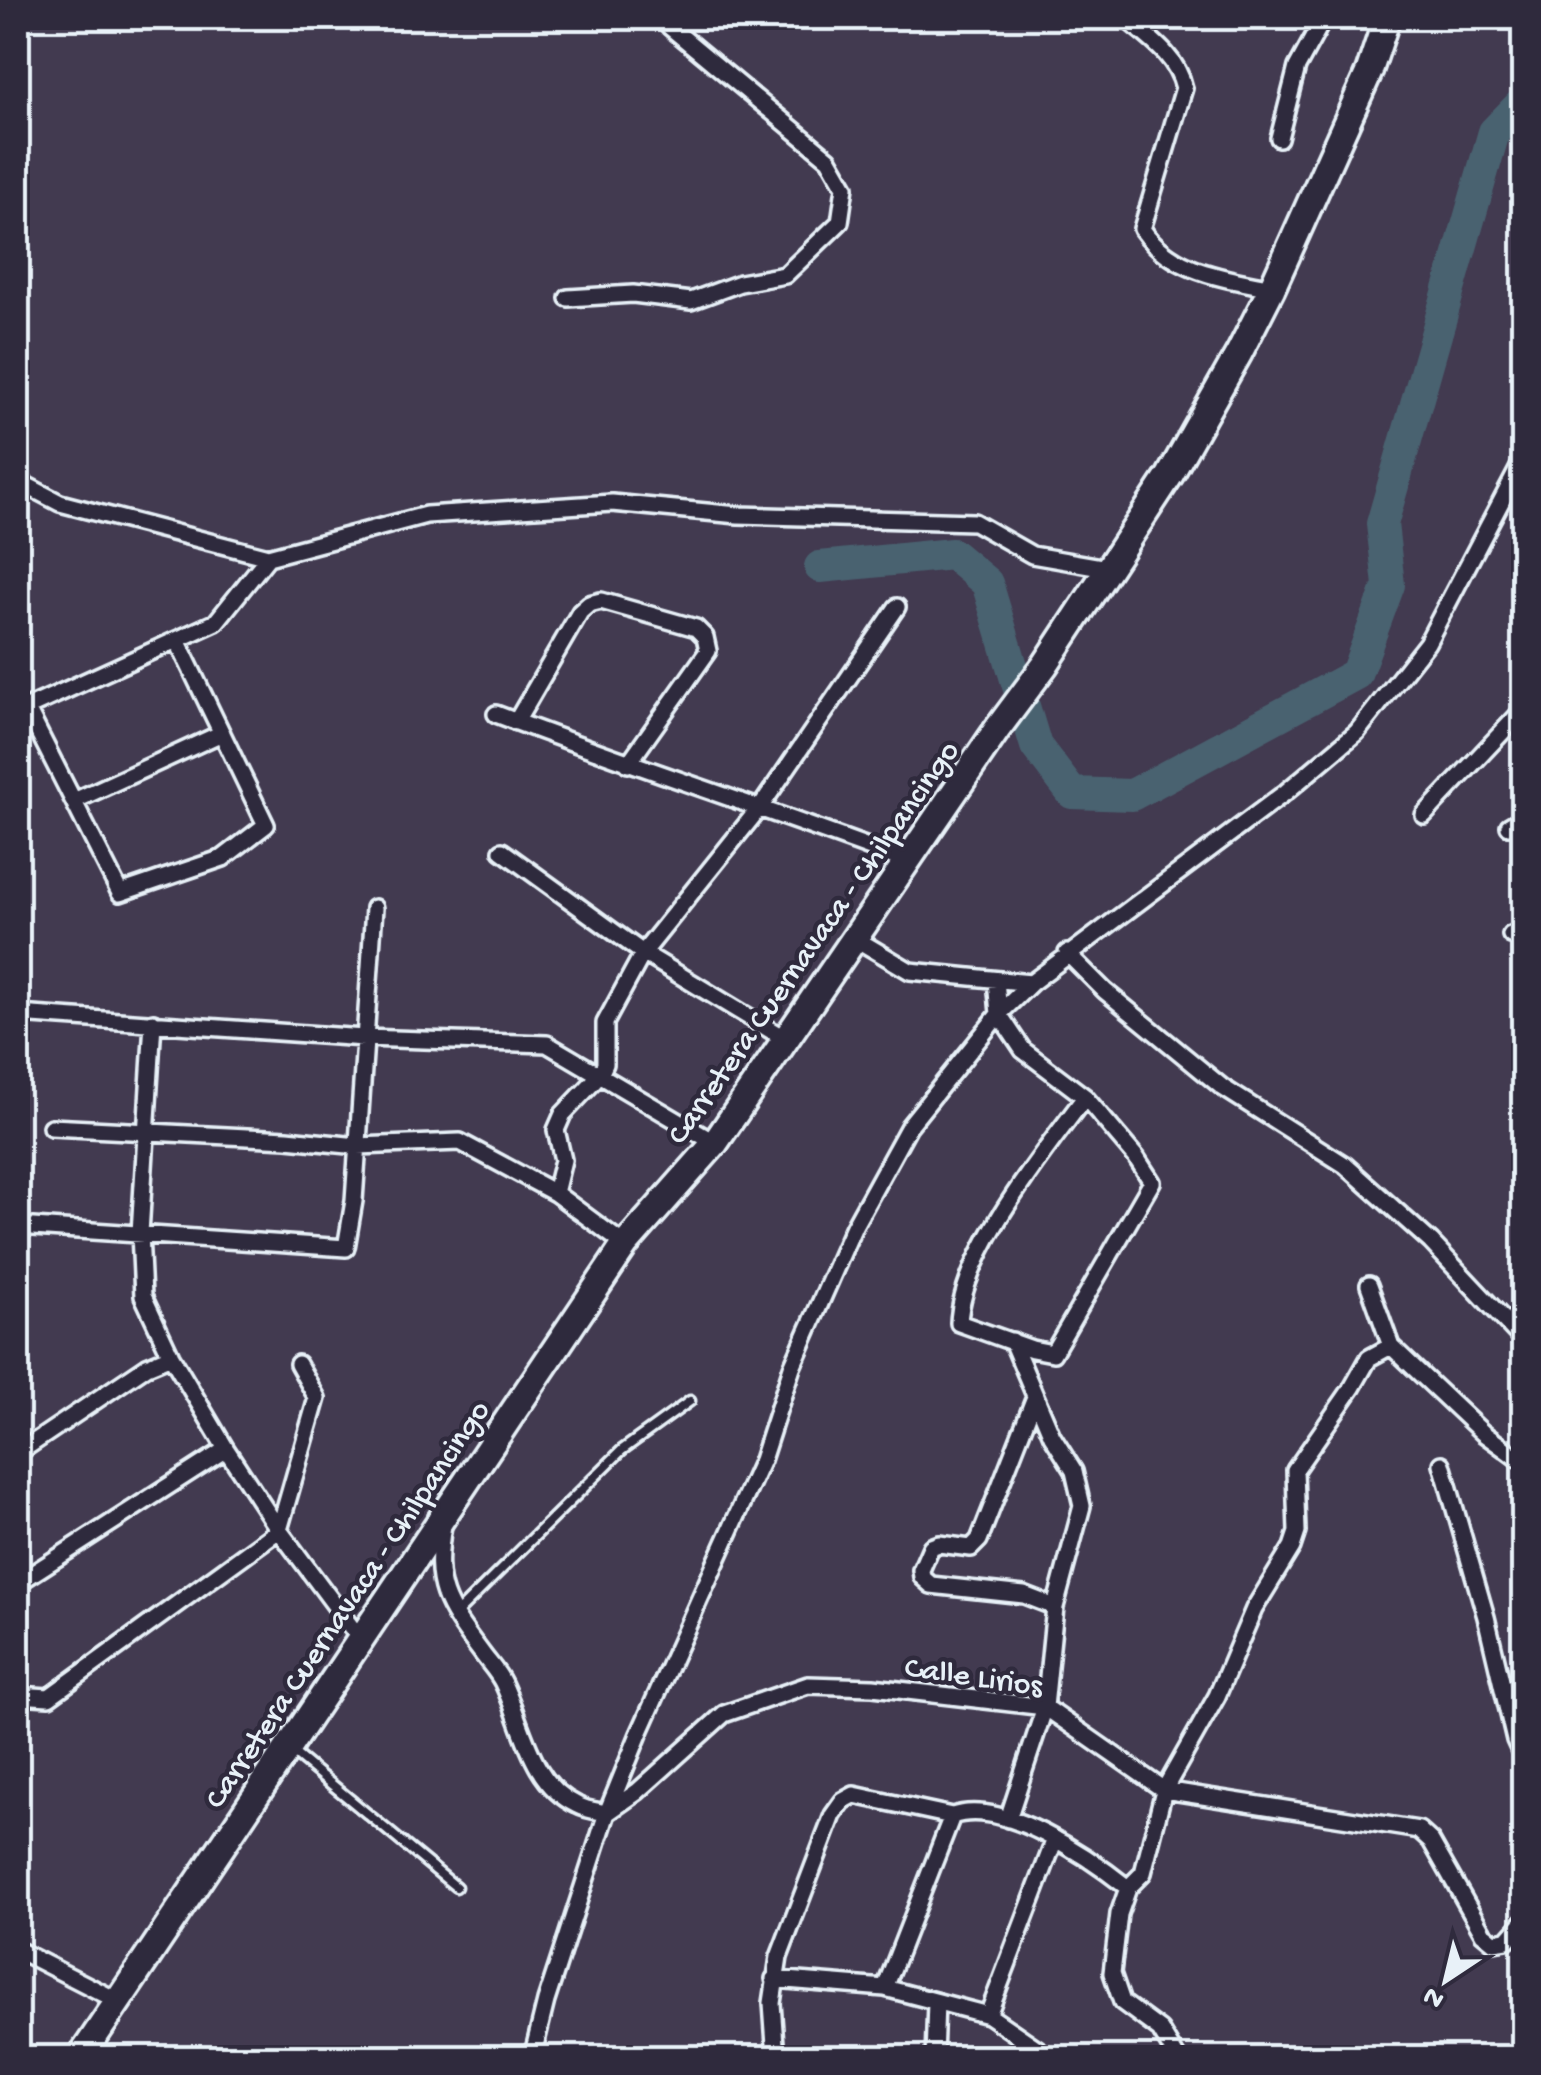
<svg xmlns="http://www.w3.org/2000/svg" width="1541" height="2075" viewBox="0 0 1541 2075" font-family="'Gochi Hand',sans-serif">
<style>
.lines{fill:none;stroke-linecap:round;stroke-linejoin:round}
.river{stroke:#496270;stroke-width:32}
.lane-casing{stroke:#e8f1f8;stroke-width:15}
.street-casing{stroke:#e8f1f8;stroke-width:22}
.primary-casing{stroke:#e8f1f8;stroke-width:32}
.lane{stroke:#2f2a3d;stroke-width:8}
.street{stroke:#2f2a3d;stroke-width:15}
.primary{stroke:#2f2a3d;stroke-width:25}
.labels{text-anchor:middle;stroke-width:9;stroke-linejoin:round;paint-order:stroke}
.street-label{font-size:32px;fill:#e8f1f8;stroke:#2f2a3d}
</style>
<rect width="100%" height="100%" fill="#423a50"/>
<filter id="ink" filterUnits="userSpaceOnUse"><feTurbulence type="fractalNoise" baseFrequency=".01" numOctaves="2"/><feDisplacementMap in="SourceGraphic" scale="20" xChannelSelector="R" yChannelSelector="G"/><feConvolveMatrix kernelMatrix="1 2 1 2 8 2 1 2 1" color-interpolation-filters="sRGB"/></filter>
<g filter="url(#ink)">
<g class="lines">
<!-- river -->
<path class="river" d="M 820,567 L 952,554 L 987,583 L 1036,746 L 1072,793 L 1132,795 L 1356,674 L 1389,585 L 1382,524 L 1494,132 L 1524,101"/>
<defs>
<path id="lane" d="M 457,1613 L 622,1450 L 690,1401
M 290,1750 L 456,1887"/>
<path id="street" d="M 1125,18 C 1149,38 1177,56 1184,88 L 1142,229 C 1172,273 1224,278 1272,288
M 1279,138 L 1297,67 L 1324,18
M 568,298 L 633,294 L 691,301 L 740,283 L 785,275 L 840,222 L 845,187 L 829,159 L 670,27 L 663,18
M 18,481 L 60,503 L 268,557
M 27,709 L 120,893 L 223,858 L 266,825 L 177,640
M 18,712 L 216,622 L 268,557 L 426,515 L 612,503 L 738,515 L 974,522 L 1032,555 L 1107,568
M 496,714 C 632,766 771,810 908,862
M 516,722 L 580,612 L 589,604 L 601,601 L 696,628 L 705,637 L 708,651 L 628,764
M 74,801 L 222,733
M 1424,815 L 1524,709
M 1509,826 L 1524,817
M 502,851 L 643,953 L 787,1040
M 1511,935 L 1524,931
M 856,939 L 910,971 L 1031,983
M 1067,953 L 1105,991 L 1222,1087 L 1345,1165 L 1431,1242 L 1524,1341
M 996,980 L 999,1014 L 1023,1050 L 1085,1097 L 1136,1157 L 1152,1182 L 1053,1353 L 1032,1349 L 959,1323 C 962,1252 1043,1154 1085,1097
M 18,1014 L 364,1038 L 547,1044 L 715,1143
M 153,1022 L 140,1233 L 143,1296 L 171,1356 L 226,1449 L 279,1530 L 360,1639
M 51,1127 L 287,1139 L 358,1146 L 460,1142 L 555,1193
M 18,1226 L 346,1248 L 354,1201 L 374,908
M 625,1245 L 555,1193 L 563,1160 L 556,1130 L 563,1114 L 600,1075 L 605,1064 L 605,1023 L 643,953 L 761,806 L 897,607
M 1369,1285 L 1391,1346
M 1035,1397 L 979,1540 L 971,1548 L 939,1544 L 931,1547 L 921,1570 L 922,1577 L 931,1585 L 1024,1595 L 1055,1607
M 18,1453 L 147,1366 L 171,1356
M 1442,1464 L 1486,1617 L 1515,1740 L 1524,1760
M 443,1525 C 433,1587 445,1604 481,1652 C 488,1662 498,1672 503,1683 C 523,1725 530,1783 577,1805 C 586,1810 597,1811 607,1813 L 637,1792 L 724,1714 L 808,1685 L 873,1687 L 1045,1707 L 1164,1790 L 1419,1830 L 1431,1841 L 1483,1933 L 1494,1942 L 1507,1940 L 1524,1921
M 18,1583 L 226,1449
M 18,1695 L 49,1697 L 279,1530 L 317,1398 L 298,1364
M 1008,1819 L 1045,1707 L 1055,1607 L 1082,1506 L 1074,1471 L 1052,1436 L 1012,1341
M 18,1950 L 118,2001
M 774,1979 L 885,1988 L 988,2015 L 1051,2058
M 885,1988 L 952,1816
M 988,2015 L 1055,1839
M 532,2058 L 546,2001 L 607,1813 L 639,1734 L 762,1460 L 792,1367 L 854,1226 L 909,1126 L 999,1014 L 1031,983 L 1286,792 L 1357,732 L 1427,643 L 1524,458
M 776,2058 L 772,2003 L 779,1957 L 833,1815 L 843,1801 L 854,1795 L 952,1816 C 1003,1798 1089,1857 1128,1888
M 934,2058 L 936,2002
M 1177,2058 L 1160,2030 L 1122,2002 L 1112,1973 L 1119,1914 L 1128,1888 L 1143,1873 L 1164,1790 L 1217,1696 L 1254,1609 L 1292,1547 L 1297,1532 L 1295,1470 L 1352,1388 L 1369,1358 L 1391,1346 L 1483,1433 L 1524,1463"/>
<path id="primary" d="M 80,2058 L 625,1245 L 715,1143 L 998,728 L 1045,665 L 1170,475 L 1239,353 L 1272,288 L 1369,72 L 1387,18"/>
</defs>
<!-- lane casing -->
<use href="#lane" class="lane-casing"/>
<!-- street casing -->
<use href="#street" class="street-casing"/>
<!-- primary casing -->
<use href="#primary" class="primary-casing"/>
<!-- lane -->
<use href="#lane" class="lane"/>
<!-- street -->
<use href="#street" class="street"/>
<!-- primary -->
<use href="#primary" class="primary"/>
</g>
</g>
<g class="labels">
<!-- street labels -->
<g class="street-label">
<text transform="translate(811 941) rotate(-55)" y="11">Carretera Cuernavaca - Chilpancingo</text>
<text transform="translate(345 1603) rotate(-56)" y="11">Carretera Cuernavaca - Chilpancingo</text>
<text transform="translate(974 1674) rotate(8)" y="11">Calle Lirios</text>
</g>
</g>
<!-- margin -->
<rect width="1541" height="2075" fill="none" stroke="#2f2a3d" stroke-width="60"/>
<rect x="30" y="30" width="1481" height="2015" fill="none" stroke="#e8f1f8" stroke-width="4" filter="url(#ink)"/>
<!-- north arrow -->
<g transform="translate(1446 1980) rotate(215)" stroke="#2f2a3d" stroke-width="8" paint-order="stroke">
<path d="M0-8L18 38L0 25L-18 38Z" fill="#e8f1f8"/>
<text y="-15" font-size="28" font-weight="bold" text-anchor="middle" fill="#e8f1f8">N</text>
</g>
</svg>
